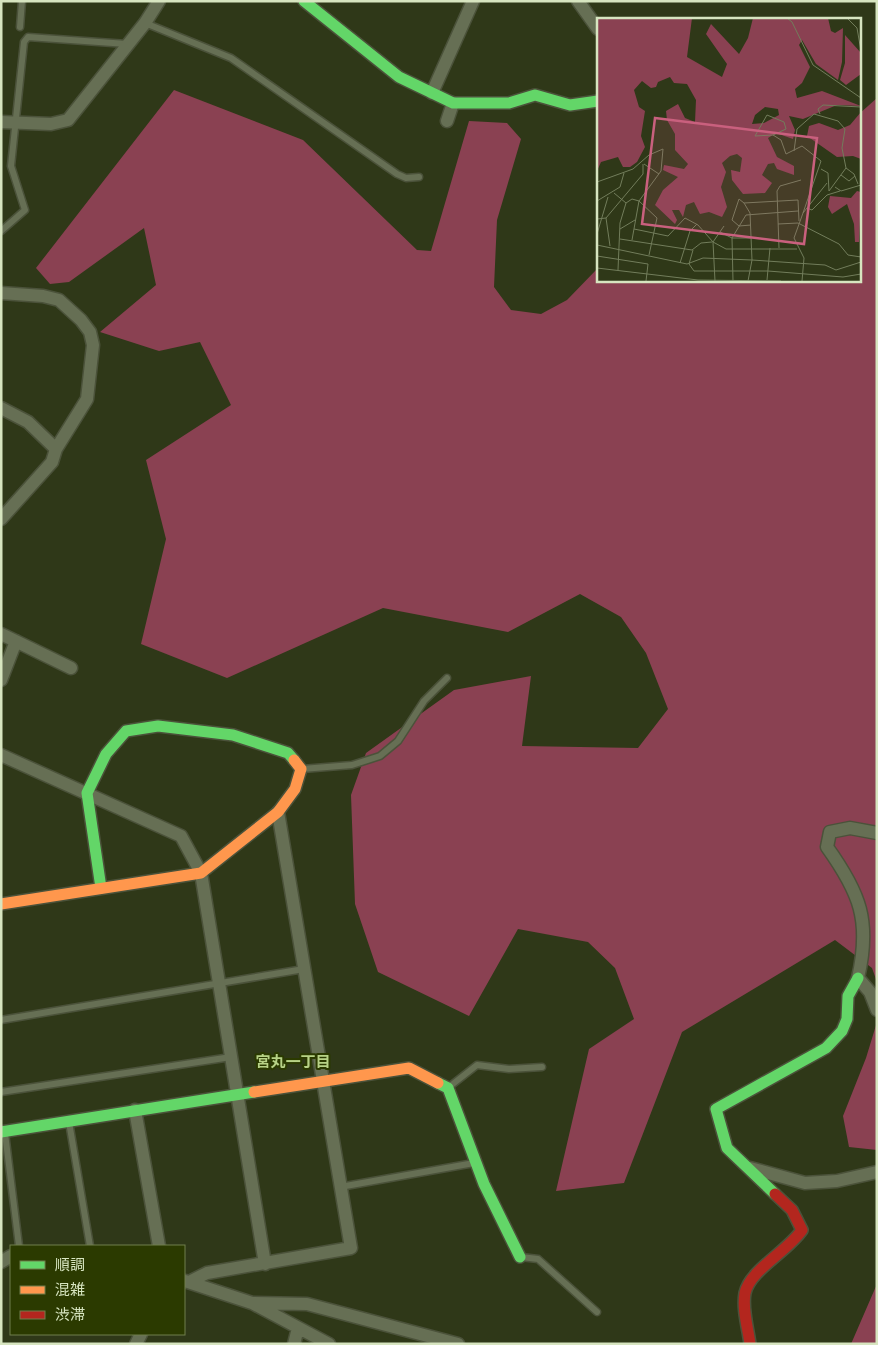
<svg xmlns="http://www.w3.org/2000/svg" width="878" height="1345" viewBox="0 0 878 1345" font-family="'Varela Round','Noto Sans JP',sans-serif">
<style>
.green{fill:#8a4152}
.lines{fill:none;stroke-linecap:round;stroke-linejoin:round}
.lane-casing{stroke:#4b523a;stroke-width:9}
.street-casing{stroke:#4b523a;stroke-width:15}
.fast-casing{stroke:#4b523a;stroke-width:14}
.slow-casing{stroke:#4b523a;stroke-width:14}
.jam-casing{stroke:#4b523a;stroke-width:14}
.lane{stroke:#666f54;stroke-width:6}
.street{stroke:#666f54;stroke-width:12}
.fast{stroke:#63d668;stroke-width:11}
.slow{stroke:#ff974d;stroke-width:11}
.jam{stroke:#b3261e;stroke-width:11}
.labels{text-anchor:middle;stroke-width:4;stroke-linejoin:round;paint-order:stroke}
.neighbourhood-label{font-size:15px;font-weight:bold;fill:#b7d286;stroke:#2b3a00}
.inset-road{fill:none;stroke:#727d5b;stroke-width:1}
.view{fill:#c9607e;fill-opacity:0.15;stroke:#c9607e;stroke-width:2.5}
.inset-edge{fill:none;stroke:#d7e5c0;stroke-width:2.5}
</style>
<rect width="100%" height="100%" fill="#2f3818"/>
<!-- green -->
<path class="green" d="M 174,90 L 303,140 L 417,250 L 431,251 L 469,121 L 507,123 L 521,139 L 497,220 L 494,287 L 511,310 L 541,314 L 567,300 L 598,268 L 598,280 L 859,280 L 859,114 L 877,98 L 877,982 L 872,968 L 835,940 L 682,1032 L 624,1183 L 556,1191 L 589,1049 L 634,1019 L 615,968 L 588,942 L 518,929 L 469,1016 L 378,972 L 355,904 L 351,795 L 366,753 L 454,690 L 531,676 L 522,746 L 638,748 L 668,709 L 646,653 L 621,617 L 580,594 L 508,632 L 383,608 L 227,678 L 141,644 L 166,539 L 146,460 L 231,405 L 200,342 L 159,351 L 100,332 L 156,285 L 144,228 L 69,282 L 50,284 L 36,268 Z
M 877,1022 L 877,1150 L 849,1147 L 843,1116 L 866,1058 Z
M 877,1284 L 877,1344 L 851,1344 Z"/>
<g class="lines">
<defs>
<path id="lane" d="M 145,23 L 231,58 L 397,174 L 406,178 L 419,177
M 20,27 L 22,1
M 1,231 L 25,210 L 11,166 L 24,42 L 28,37 L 127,44
M 302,769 L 352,765 L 380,756 L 398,741 L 424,701 L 447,678
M 1,1020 L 304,969
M 449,1087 L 477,1065 L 509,1069 L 542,1067
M 1,1092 L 231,1057
M 69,1122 L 90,1246
M 5,1133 L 19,1246
M 340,1187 L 474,1163
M 521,1257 L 538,1259 L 597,1312"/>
<path id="street" d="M 578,1 L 598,29
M 432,93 L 473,1
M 447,121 L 453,103
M 1,122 L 51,124 L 68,120 L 145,23 L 159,1
M 1,293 L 43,296 L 59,300 L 81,320 L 90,332 L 93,345 L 87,399 L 56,449 L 52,462 L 1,519
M 1,408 L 28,422 L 56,449
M 1,634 L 71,668
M 1,680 L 16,641
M 1,755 L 181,836 L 201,873 L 265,1264
M 877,833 L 850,828 L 830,832 L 827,847 C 860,893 871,921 858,978 L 870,992 L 877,1010
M 135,1110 L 159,1246
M 750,1168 L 805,1183 L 837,1181 L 877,1172
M 1,1262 L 11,1256
M 185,1281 L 252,1303 L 329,1344
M 189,1282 L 207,1273 L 351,1248 L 278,812
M 252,1303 L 307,1304 L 458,1344
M 136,1344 L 141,1334
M 294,1344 L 298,1328"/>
<path id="fast" d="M 304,1 L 399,77 L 453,103 L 509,103 L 535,95 L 570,105 L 598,101
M 101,888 L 87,793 L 106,754 L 126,731 L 158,726 L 233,735 L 288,753 L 294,760
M 438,1083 L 448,1088 L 484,1184 L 520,1257
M 1,1132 L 254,1092
M 775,1194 L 727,1148 L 716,1109 L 826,1048 L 842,1031 L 847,1019 L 848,996 L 858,978"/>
<path id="slow" d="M 1,904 L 201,873 L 278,812 L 295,789 L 301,769 L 294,760
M 254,1092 L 409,1068 L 438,1083"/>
<path id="jam" d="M 750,1344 C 748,1328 742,1309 745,1293 C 750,1270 788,1251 802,1230 L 792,1210 L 775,1194"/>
</defs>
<!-- lane casing -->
<use href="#lane" class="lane-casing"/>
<!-- street casing -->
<use href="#street" class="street-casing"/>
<!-- fast casing -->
<use href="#fast" class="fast-casing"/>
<!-- slow casing -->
<use href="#slow" class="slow-casing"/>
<!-- jam casing -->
<use href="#jam" class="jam-casing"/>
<!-- lane -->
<use href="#lane" class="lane"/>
<!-- street -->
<use href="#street" class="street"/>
<!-- fast -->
<use href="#fast" class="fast"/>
<!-- slow -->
<use href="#slow" class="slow"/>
<!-- jam -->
<use href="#jam" class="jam"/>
</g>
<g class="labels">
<!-- neighbourhood labels -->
<g class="neighbourhood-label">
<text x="293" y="1067">宮丸一丁目</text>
</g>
</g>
<!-- overview -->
<g transform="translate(597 18)">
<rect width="264" height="264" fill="#2f3818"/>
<path d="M 0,0 L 95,0 L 90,39 L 125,59 L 130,46 L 109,16 L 114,6 L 142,36 L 151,20 L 156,0 L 231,0 L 234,13 L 238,15 L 246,10 L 245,44 L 241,62 L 219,46 L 205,22 L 202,27 L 213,49 L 205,65 L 198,71 L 200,80 L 225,73 L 264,88 L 240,87 L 206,101 L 192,98 L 198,112 L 196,121 L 179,115 L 171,120 L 180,139 L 197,148 L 197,157 L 180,151 L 177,145 L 171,146 L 165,157 L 175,165 L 168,175 L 146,176 L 135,162 L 134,152 L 143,154 L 145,140 L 140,136 L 133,138 L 125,145 L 129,154 L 124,169 L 130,189 L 125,199 L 112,194 L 103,196 L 97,184 L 89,187 L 86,199 L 82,192 L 75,192 L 80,202 L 78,206 L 58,187 L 66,172 L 81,159 L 66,152 L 67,147 L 87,151 L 91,146 L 78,132 L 78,116 L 70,102 L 69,93 L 81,86 L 88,100 L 98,104 L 99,82 L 90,66 L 77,65 L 73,59 L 61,64 L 59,69 L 54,70 L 45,63 L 37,72 L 42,89 L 48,93 L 44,118 L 48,129 L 40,144 L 33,149 L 26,149 L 21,139 L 4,144 L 0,153 ZM 168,89 L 181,91 L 182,97 L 167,105 L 155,106 L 158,97 ZM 248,17 L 264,35 L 264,56 L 249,67 L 243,62 L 248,45 ZM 264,94 L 264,141 L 256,138 L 240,139 L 210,118 L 212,108 L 222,105 L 241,112 L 253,107 ZM 260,173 L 264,174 L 262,224 L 258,224 L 257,206 L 250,186 L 235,196 L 231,189 L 233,178 L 254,180 Z" fill="#8a4152" fill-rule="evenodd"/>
<path class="inset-road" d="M 190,0 L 195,4 L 216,47 L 264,80M 250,0 L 260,10 L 264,33M 223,96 L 221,91 L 226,87 L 264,89M 170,97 L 187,104 L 189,111 L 176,117 L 158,118 ZM 176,117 L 184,122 L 189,136 L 205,128 L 224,143 L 206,195M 197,133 L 200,111 L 217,96 L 241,103 L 248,111 L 245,130 L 249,150 L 257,156 L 261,166M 47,146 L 62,156M 224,151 L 231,155 L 232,173 L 249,150M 244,157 L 252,163 L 258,158M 0,164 L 36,151 L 52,137 L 66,131 L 64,153 L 42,183 L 35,222M 238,169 L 244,173 L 264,167M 17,175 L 29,185M 0,183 L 23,169 L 27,155M 147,185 L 153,195 L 155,242 L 151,263M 210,190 L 215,192 L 230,177 L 243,173M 9,200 L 13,228M 0,201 L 9,200 L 46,156 L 46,146M 181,206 L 201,205 L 242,226 L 251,237 L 264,239M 154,207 L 142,208 L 135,202 L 142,181 L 147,185 L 201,182 L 202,203M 23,211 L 38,202M 37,211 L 71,218 L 88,200 L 101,207 L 116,224 L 129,231 L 200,231M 123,214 L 135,220 L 154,220M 0,216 L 11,179M 23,221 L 95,232 L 104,225 L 115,224M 0,227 L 90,246 L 106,240 L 155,242 L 228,247 L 239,252 L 264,244M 182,230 L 180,173 L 183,168 L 204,162M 96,232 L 92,246 L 97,253 L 171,253 L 246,259 L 264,256M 0,238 L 51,246M 83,245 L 93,213 L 100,206M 0,250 L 101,262 L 184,263M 21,252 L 23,205 L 29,185 L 35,181 L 42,183 L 60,200 L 52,237M 170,262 L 173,230M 49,263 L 51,246M 118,263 L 116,224 L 127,208M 136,263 L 135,220 L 149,197 L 201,193M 205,263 L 207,240 L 197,220 L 206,195 L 230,165"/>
<path class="view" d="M 58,100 L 220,120 L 207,226 L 45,206 Z"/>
<rect width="264" height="264" class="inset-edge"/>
</g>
<!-- border -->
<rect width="878" height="1345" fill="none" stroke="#d7e5c0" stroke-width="5"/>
<!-- legend -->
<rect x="10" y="1245" width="175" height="90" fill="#2b3a00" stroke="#707e4d"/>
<rect x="20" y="1261" width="25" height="8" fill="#63d668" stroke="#707e4d"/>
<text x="55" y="1270" font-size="15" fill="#d7e5c0">順調</text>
<rect x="20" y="1286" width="25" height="8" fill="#ff974d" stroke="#707e4d"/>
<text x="55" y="1295" font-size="15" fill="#d7e5c0">混雑</text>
<rect x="20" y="1311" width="25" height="8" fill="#b3261e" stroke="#707e4d"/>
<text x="55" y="1320" font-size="15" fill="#d7e5c0">渋滞</text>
</svg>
